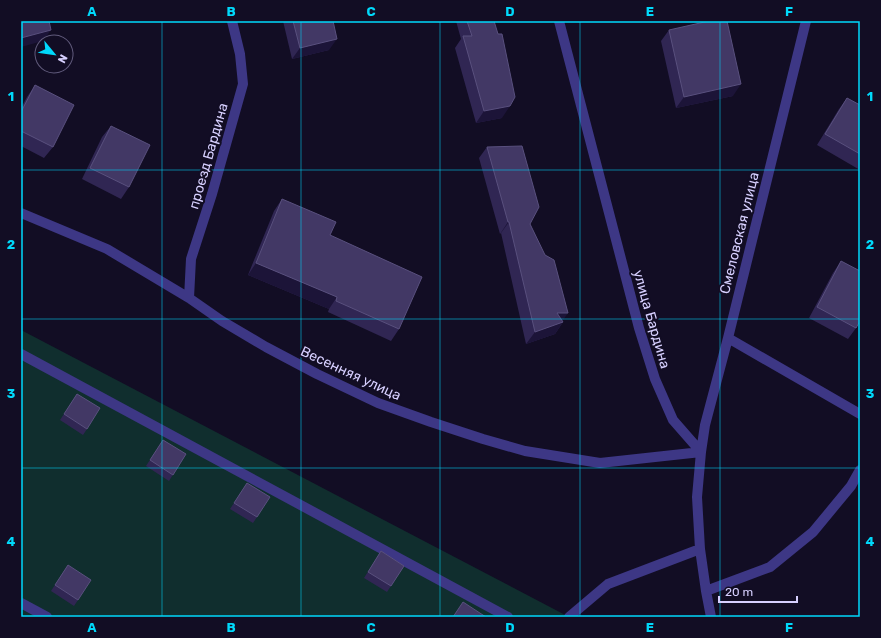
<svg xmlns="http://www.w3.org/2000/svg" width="881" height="638" viewBox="0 0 881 638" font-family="Rubik,sans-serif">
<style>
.green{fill:#102e2e}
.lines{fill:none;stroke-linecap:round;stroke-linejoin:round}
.minor{stroke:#3d3785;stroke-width:10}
.wall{fill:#302653}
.shaded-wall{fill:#1c1438}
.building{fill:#423865;stroke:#59507e}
.grid{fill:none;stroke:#00d9fb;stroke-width:1;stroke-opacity:0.55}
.labels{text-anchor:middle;stroke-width:4;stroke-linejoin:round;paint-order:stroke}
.street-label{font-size:14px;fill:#d7d0ff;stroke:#120d24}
.neatline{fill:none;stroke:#00d9fb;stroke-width:1.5}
.grid-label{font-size:13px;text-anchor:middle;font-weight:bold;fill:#00d9fb}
</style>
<rect width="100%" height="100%" fill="#120d24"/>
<!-- green -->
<path class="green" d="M 21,330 L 569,617 L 21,617 Z"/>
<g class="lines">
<!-- minor -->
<path class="minor" d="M 559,21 L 639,328 L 655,379 L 673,420 L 701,452
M 21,213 L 107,249 L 189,298 L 222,321 L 266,347 L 317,374 L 378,403 L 431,422 L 483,439 L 525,451 L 600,463 L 701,452
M 189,298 L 191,259 L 212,194 L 243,84 L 240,54 L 232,21
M 728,338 L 860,414
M 21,354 L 508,617
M 706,591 L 770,567 L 813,532 L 851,486 L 860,470
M 21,603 L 47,617
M 569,617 L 608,584 L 700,549
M 711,617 L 706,591 L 700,549 L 697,497 L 701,452 L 705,425 L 728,338 L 806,21"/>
</g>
<!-- wall -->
<path class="wall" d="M 283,21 L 333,21 L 329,50 L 292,59 Z
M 456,21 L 494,21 L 502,118 L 476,123 L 455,48 L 461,39 Z
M 669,30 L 733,96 L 676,108 L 661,41 Z
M 35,85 L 53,147 L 44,158 L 21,146 L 21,108 L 27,97 Z
M 847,98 L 860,105 L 860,170 L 817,145 L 839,109 Z
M 111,126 L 129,187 L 121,199 L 82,179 L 102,137 Z
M 487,147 L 530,224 L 563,322 L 555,334 L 526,344 L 501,233 L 500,234 L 479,158 Z
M 282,199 L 330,235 L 399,329 L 391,341 L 328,312 L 329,309 L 248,275 L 274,211 Z
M 841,261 L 856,328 L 848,339 L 809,318 L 833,273 Z
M 77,394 L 87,429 L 83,435 L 60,420 Z
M 163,440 L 186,454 L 169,481 L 146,466 Z
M 247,483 L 257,517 L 253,523 L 230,509 Z
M 381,551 L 404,566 L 387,592 L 364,578 Z
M 68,565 L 78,600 L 74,606 L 51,591 Z"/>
<!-- shaded-wall -->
<path class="shaded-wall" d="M 51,30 L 43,41 L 21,47 L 21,38 Z
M 337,39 L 329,50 L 292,59 L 300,48 Z
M 741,84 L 733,96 L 676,108 L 684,97 Z
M 510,106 L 502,118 L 476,123 L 484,111 Z
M 508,222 L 509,222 L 501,233 L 500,234 Z
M 256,263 L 337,297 L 329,309 L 248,275 Z
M 557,313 L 568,313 L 561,323 L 563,322 L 555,334 L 526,344 L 535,332 Z"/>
<!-- building -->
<path class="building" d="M 21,21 L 49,21 L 51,30 L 21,38 Z
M 293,21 L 333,21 L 337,39 L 300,48 Z
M 467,21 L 494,21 L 498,34 L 502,34 L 515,97 L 510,106 L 484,111 L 463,36 L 472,36 Z
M 709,21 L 727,21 L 741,84 L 684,97 L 669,30 Z
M 35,85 L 74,105 L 53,147 L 21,131 L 21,112 Z
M 847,98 L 860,105 L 860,154 L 825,134 Z
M 111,126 L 150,145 L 129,187 L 90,168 Z
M 522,146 L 539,207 L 530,224 L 545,255 L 554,260 L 568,313 L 557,313 L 563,322 L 535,332 L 509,222 L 508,222 L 487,147 Z
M 282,199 L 336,222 L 330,235 L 422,277 L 399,329 L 336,301 L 337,297 L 256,263 Z
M 841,261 L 860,271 L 860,321 L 856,328 L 817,307 Z
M 77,394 L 100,408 L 87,429 L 64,414 Z
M 163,440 L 186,454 L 173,475 L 150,460 Z
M 247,483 L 270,497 L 257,517 L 234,503 Z
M 381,551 L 404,566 L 391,586 L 368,572 Z
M 68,565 L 91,580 L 78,600 L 55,585 Z
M 463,602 L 486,617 L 453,617 Z"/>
<!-- grid -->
<path class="grid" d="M 162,21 L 162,617M 301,21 L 301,617M 440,21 L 440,617M 580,21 L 580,617M 720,21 L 720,617M 21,170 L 860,170M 21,319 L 860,319M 21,468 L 860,468"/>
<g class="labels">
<!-- street labels -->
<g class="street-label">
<text transform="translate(208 156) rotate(-74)" y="5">проезд Бардина</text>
<text transform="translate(739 233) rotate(-76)" y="5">Смеловская улица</text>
<text transform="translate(652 319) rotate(74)" y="5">улица Бардина</text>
<text transform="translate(351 373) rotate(25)" y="5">Весенняя улица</text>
</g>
</g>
<!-- border -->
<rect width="881" height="638" fill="none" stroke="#120d24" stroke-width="44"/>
<!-- north arrow -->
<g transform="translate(54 54) rotate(119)"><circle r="19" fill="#120d24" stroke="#615b7c"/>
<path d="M0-3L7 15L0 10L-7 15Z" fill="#00d9fb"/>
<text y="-6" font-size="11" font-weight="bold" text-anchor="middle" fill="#d7d0ff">N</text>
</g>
<!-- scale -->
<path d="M719 596v6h78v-6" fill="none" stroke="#d7d0ff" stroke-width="2"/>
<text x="725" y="596" font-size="12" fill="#d7d0ff" stroke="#120d24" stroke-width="3" paint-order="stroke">20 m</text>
<rect x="22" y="22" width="837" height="594" class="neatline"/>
<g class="grid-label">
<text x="92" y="16">A</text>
<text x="231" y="16">B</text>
<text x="371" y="16">C</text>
<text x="510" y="16">D</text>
<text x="650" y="16">E</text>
<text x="789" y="16">F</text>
<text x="11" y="101">1</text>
<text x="870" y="101">1</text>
<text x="11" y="249">2</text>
<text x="870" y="249">2</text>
<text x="11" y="398">3</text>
<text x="870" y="398">3</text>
<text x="11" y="546">4</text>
<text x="870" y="546">4</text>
<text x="92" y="632">A</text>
<text x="231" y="632">B</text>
<text x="371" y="632">C</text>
<text x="510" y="632">D</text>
<text x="650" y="632">E</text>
<text x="789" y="632">F</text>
</g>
</svg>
